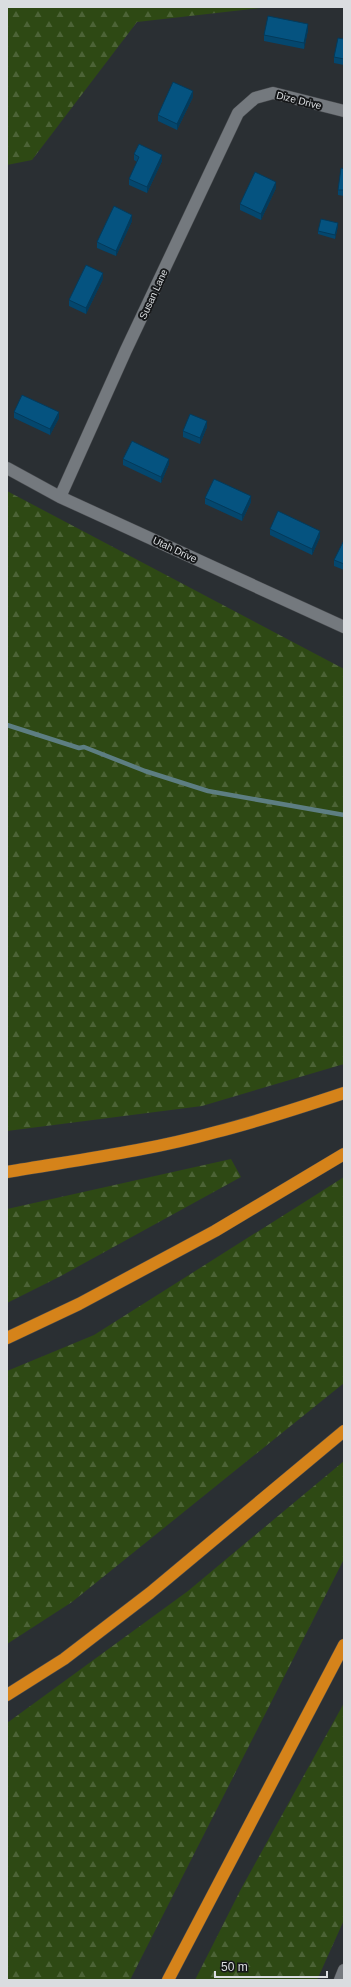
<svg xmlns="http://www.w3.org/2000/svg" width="351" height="1987" viewBox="0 0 351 1987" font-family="Helvetica,sans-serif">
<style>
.forest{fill:url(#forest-firs)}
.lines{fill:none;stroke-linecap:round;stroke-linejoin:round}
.stream{stroke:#5d7e82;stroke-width:4.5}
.minor-casing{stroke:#474a4e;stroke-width:13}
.highway-casing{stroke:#474a4e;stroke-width:13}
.minor{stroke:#74797e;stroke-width:12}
.highway{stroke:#d5831a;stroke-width:12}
.wall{fill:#04476e}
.shaded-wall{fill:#043a5a}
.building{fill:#055380;stroke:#043a5a}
.labels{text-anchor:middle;stroke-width:4;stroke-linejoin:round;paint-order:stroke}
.street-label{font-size:10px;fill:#dadde0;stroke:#151719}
</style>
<defs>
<pattern id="forest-firs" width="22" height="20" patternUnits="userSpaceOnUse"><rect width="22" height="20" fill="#2e4914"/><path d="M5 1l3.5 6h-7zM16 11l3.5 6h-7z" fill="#4c6336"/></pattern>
</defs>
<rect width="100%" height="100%" fill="#2a2f33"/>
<!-- forest -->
<path class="forest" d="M 7,7 L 269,7 L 137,22 L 32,160 L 7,165 Z
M 7,491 L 344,669 L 344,1064 L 202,1106 L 7,1131 Z
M 231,1159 L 241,1177 L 59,1277 L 7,1303 L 7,1209 Z
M 344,1177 L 344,1383 L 72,1602 L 7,1644 L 7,1371 L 94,1335 Z
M 344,1461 L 344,1559 L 130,1980 L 7,1980 L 7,1723 L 188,1591 Z
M 344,1703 L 344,1920 L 317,1980 L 195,1980 L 241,1889 Z"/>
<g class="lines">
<!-- stream -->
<path class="stream" d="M 7,725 L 79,748 L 84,747 L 145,771 L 208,791 L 344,815"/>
<defs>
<path id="minor" d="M 7,468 L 60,497 L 344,627
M 60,497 L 126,350 L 238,113 L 255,98 L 273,93 L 344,111
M 340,1980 L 344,1970"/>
<path id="highway" d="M 7,1172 C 77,1160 148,1151 216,1132 C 259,1121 302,1107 344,1093
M 7,1338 L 79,1304 L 215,1231 L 344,1154
M 7,1695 L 64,1659 L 150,1593 L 344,1431
M 168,1980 L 344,1645"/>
</defs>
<!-- minor casing -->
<use href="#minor" class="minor-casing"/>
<!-- highway casing -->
<use href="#highway" class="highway-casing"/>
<!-- minor -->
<use href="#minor" class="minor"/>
<!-- highway -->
<use href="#highway" class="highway"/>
</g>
<!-- wall -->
<path class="wall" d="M 308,30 L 304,49 L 264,41 L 264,35 Z
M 344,39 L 344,65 L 334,63 L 334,57 Z
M 193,97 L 177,130 L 158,121 L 158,115 Z
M 134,154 L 162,161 L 147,193 L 129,185 L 129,179 L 137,162 L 134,160 Z
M 344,169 L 344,196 L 338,195 L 338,190 Z
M 276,188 L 261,220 L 240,210 L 240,204 Z
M 132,221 L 116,256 L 97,248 L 97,242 Z
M 338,226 L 335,239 L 318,234 L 318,231 Z
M 103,279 L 86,314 L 69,306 L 69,300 Z
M 14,412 L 59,418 L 50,435 L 14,418 Z
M 207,427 L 200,444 L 183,437 L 183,431 Z
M 123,459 L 169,464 L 161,483 L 123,465 Z
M 205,498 L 251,502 L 242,521 L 205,504 Z
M 270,529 L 320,537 L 312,555 L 270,535 Z
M 344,542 L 344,570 L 334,566 L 334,560 Z"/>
<!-- shaded-wall -->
<path class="shaded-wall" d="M 308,24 L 308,30 L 304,49 L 304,43 Z
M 193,91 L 193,97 L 177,130 L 177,124 Z
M 162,155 L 162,161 L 147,193 L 147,187 Z
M 276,182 L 276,188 L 261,220 L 261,214 Z
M 132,215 L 132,221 L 116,256 L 116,251 Z
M 338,223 L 338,226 L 335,239 L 335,235 Z
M 103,273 L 103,279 L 86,314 L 86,308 Z
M 59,412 L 59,418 L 50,435 L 50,429 Z
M 207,421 L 207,427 L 200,444 L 200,438 Z
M 169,459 L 169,464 L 161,483 L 161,477 Z
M 251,496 L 251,502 L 242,521 L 242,515 Z
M 320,531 L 320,537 L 312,555 L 312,549 Z"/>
<!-- building -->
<path class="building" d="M 268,16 L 308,24 L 304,43 L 264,35 Z
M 338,38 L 344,39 L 344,59 L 334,57 Z
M 173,82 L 193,91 L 177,124 L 158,115 Z
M 139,144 L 162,155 L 147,187 L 129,179 L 139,157 L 134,154 Z
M 341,168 L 344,169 L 344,190 L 338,190 Z
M 255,172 L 276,182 L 261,214 L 240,204 Z
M 114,206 L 132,215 L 116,251 L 97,242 Z
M 321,219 L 338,223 L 335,235 L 318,231 Z
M 86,265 L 103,273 L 86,308 L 69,300 Z
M 22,395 L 59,412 L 50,429 L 14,412 Z
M 190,414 L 207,421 L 200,438 L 183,431 Z
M 132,441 L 169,459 L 161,477 L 123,459 Z
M 214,479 L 251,496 L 242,515 L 205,498 Z
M 278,511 L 320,531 L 312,549 L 270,529 Z
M 343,542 L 344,542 L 344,564 L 334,560 Z"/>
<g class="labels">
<!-- street labels -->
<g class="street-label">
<text transform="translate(299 100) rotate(14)" y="4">Dize Drive</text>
<text transform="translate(153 294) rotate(-65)" y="4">Susan Lane</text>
<text transform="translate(175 549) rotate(25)" y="4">Utah Drive</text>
</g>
</g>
<!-- border -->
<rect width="351" height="1987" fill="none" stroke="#dadde0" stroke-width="16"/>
<!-- scale -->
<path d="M215 1971v6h112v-6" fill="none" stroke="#dadde0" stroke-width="2"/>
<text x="221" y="1971" font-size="12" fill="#dadde0" stroke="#151719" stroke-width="3" paint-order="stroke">50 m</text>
</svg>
